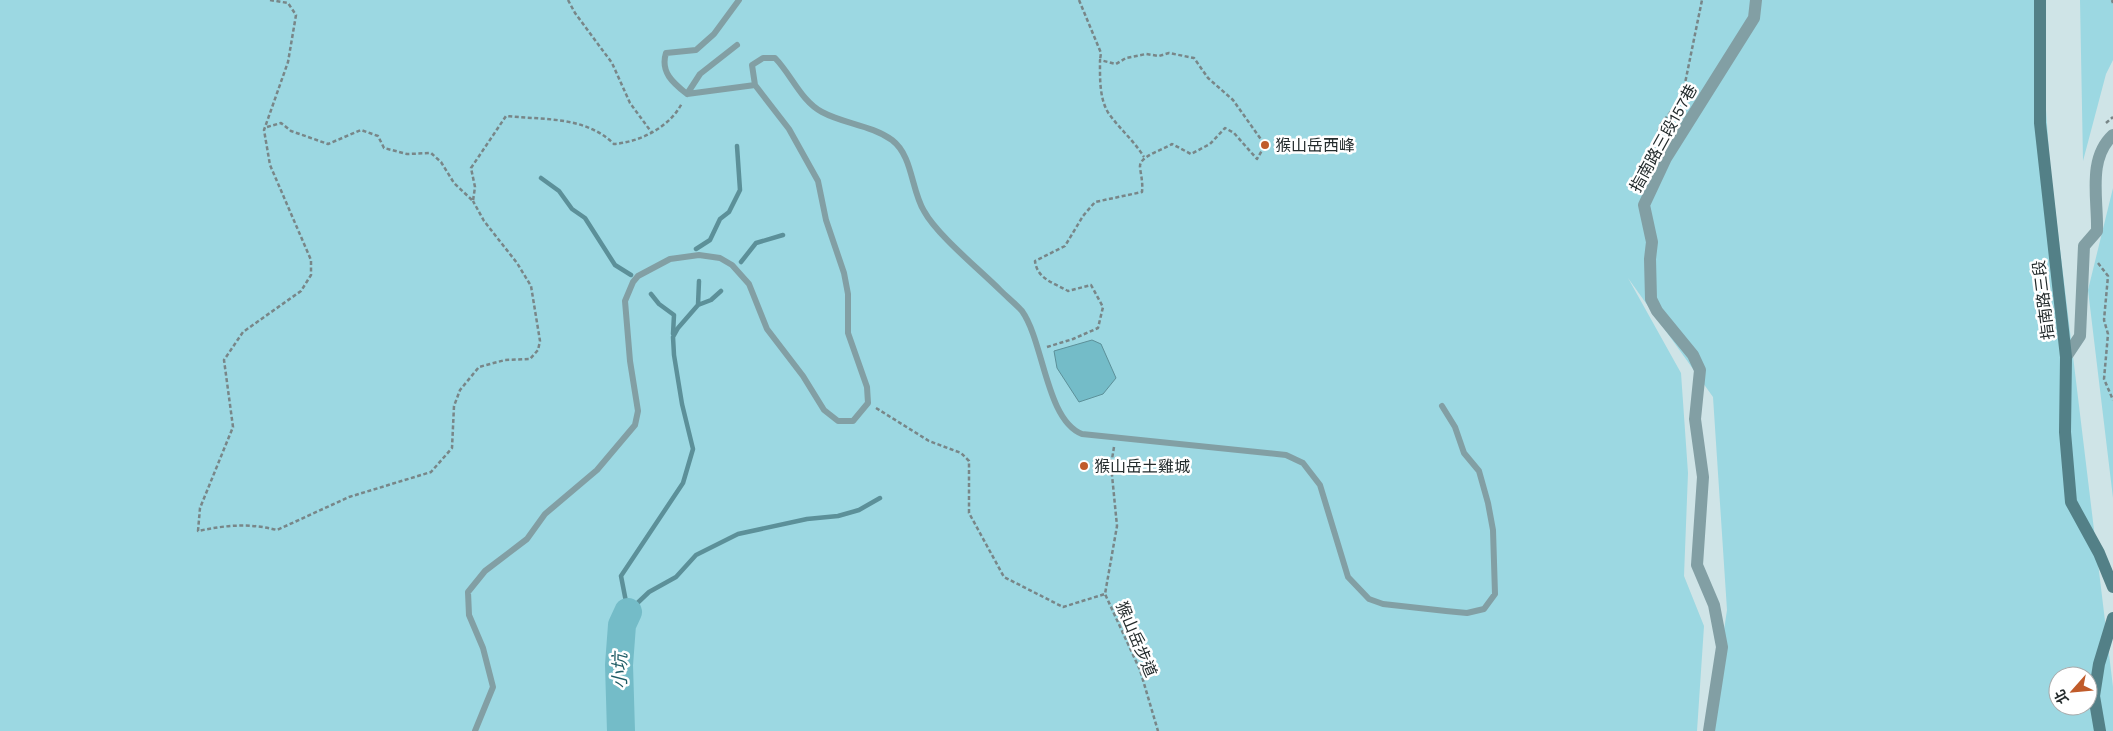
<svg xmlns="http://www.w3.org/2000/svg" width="2113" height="731" viewBox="0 0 2113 731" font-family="'Work Sans','Noto Sans TC',sans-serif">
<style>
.green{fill:#9cd8e2;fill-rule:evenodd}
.water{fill:#74bcc8;stroke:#5c9099}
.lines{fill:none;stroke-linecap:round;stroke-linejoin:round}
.stream{stroke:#5c9099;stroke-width:4.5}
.river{stroke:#74bcc8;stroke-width:28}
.path{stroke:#788688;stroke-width:2.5;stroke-dasharray:4 2.5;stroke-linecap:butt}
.lane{stroke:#829fa4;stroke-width:6}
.street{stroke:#829fa4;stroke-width:12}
.secondary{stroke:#538087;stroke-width:12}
.poi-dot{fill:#c05b2a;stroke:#fff;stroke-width:2}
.labels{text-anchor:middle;stroke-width:5;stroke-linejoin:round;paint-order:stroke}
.street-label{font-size:16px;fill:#232b2c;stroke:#fff}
.poi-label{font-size:16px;fill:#232b2c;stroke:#fff;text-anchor:start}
.water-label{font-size:18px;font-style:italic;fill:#1e5b64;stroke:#fff}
</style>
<rect width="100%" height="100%" fill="#cfe4e7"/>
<!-- green -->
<path class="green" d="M 0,0 L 2042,0 L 2040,25 L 2050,166 L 2113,687 L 2113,731 L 1709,731 L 1727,610 L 1713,397 L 1628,278 L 1681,373 L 1688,473 L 1684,576 L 1704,626 L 1697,731 L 0,731 ZM 2058,676 L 2088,676 L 2088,706 L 2058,706 Z
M 2080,0 L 2113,0 L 2113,60 L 2106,74 L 2083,161 Z
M 2113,188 L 2113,498 L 2088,290 Z"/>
<!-- water -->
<path class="water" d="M 1092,340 L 1101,344 L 1116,378 L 1103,394 L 1079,402 L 1057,368 L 1054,351 Z"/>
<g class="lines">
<!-- stream -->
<path class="stream" d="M 541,178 L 559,191 L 572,209 L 585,218 L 615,265 L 631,275
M 696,249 L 710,240 L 720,219 L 729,212 L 740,190 L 737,146
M 741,262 L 756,243 L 783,235
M 651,294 L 659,304 L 674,315 L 673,334
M 698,305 L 699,281
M 628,612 L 621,576 L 683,483 L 693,449 L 682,404 L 674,355 L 673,337 L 678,328 L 698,305 L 711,300 L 721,291
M 628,612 L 649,592 L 676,577 L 696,555 L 738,534 L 807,519 L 838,516 L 859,510 L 880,498"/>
<!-- river -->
<path class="river" d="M 621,731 L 619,665 L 622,625 L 628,612"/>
<!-- path -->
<path class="path" d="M 270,0 L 288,3 L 296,15 L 288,62 L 264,130 L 270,165 L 311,260 L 311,275 L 301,291 L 243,332 L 224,360 L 233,427 L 200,508 L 198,531 C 226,525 250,523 277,530 L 349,497 L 431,472 L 452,448 L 454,406 L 460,390 L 479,367 L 505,360 L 530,359 L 538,350 L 540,341 L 531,286 L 517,263 L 484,221 L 473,201
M 568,0 L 575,13 L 612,63 L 630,103 L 652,133
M 1079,0 L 1101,53 L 1100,60
M 2112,0 L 2113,3
M 2106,123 L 2113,117
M 267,127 L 281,123 L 291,131 L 328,144 L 361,130 L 378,136 L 384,148 L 407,154 L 431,153 L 441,162 L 454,183 L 473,201 L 475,187 L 471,168 L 506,116 C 545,120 585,116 614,144 C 640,142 670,127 682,103
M 1648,162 L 1661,124 L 1682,98 L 1702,0
M 2098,263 L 2108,276 L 2104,320 L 2108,334 L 2104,379 L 2113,400
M 1047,347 L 1073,339 L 1098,328 L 1103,307 L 1091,285 L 1068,291 C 1054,283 1037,279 1035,261 L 1065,246 L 1083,216 L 1095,202 L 1142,192 C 1143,182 1141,176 1140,167 C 1139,156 1163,150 1172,144 L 1191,154 L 1210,144 L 1225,128 L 1234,133 L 1257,159 L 1265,145 L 1233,100 L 1208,78 L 1194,58 L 1169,53 L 1159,56 L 1146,54 L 1126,58 L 1116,64 L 1100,60 C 1100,77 1099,99 1109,114 C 1120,129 1134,141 1144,157
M 876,408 L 929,441 L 961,453 L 969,461 L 969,513 L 1004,577 L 1063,607 L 1105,594
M 1114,447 L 1111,465 L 1117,526 L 1105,594 L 1140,670 L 1158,731"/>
<!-- lane -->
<path class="lane" d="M 739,0 L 714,34 L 696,50 L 666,53 C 660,72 673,83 687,94 L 755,85
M 687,94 L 700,74 L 737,45
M 475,731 L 493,687 L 483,648 L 469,615 L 468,592 L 485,571 L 527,539 L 545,514 L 597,470 L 635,425 L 638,411 L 630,361 L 625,301 L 633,282 L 638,276 L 670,259 L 699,255 L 720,258 L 732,265 L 749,284 L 767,329 L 803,376 L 824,410 L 838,421 L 853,421 L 868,403 L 867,387 L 848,333 L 848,294 L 844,273 L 826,220 L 818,181 L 789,129 L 755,85 L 752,65 L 763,58 L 775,58 C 791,74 801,101 822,112 C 844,124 871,125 892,140 C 913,156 911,190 924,211 C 937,235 980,270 1000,290 C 1007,297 1016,304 1022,311 C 1044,342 1046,420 1082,434 L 1286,455 L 1303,463 L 1320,485 L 1348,577 L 1369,599 L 1383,604 L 1446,611 L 1467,613 L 1484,609 L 1495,594 L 1493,530 L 1488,503 L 1479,471 L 1464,453 L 1455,427 L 1442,406"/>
<!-- street -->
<path class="street" d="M 2066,357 L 2080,336 L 2084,246 L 2097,231 C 2098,199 2087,159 2113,135
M 1709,731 L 1722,647 L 1714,605 L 1697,565 L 1703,477 L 1695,419 L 1700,370 L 1693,355 L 1657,311 L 1651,299 L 1650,259 L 1652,242 L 1644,205 L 1666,158 L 1754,18 L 1756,0"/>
<!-- secondary -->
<path class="secondary" d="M 2040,0 L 2040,123 L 2066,357 L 2065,432 L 2071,502 L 2099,553 L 2113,587
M 2100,731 L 2094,696 L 2099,664 L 2113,618"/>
</g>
<!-- markers -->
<g class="poi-dot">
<circle cx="1265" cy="145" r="5"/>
<circle cx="1084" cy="466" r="5"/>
</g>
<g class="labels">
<!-- street labels -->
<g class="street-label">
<text transform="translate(1663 138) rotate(-61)" y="6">指南路三段157巷</text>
<text transform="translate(2043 300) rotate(-97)" y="6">指南路三段</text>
<text transform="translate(1137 639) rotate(67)" y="6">猴山岳步道</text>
</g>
<!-- poi labels -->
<g class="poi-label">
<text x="1275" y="151">猴山岳西峰</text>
<text x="1094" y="472">猴山岳土雞城</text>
</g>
<!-- water labels -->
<g class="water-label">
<text transform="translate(620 671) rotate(-89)" y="6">小坑</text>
</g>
</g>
<!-- north arrow -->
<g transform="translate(2073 691) rotate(243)"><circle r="24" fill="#ffffff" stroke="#a7aaab"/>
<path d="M0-4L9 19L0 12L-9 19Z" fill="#c05b2a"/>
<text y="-8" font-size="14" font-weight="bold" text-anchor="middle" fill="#232b2c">北</text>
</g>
</svg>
